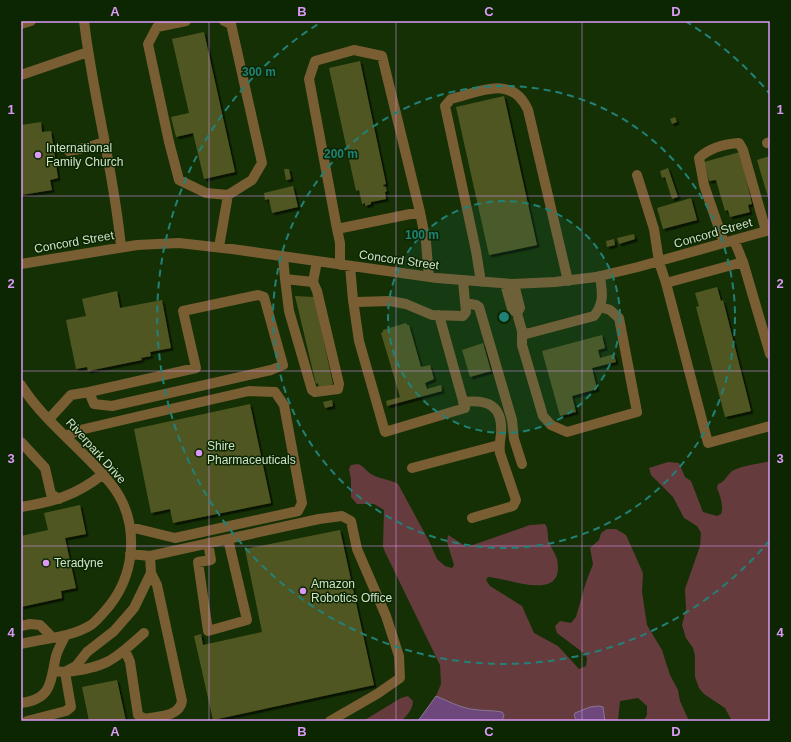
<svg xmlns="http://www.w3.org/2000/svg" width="791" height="742" viewBox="0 0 791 742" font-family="Arial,sans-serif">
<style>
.green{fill:#663b3e}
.water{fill:#6e487d;stroke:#8b7694}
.building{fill:#505721;filter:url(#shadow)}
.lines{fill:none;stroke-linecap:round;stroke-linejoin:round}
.minor{stroke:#795d33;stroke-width:10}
.grid{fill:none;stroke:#db99f5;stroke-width:1;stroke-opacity:0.55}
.ring{fill:none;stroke:#228177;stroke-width:2;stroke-dasharray:7 5}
.poi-dot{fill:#db99f5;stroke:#0b2600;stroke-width:1.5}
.labels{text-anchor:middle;stroke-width:3;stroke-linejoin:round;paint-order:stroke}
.poi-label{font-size:12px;fill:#d0e2c9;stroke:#0b2600;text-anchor:start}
.street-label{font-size:12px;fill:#d0e2c9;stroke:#0b2600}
.centre{fill:#228177;stroke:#0b2600;stroke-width:2}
.ring-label{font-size:12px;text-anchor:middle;font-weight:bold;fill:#228177;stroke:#0b2600;stroke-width:3;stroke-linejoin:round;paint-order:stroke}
.neatline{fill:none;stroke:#db99f5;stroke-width:1.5}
.grid-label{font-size:13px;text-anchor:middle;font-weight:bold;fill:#db99f5}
</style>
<defs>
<filter id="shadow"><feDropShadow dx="2.5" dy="2.5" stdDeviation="0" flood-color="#0009"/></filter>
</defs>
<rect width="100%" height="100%" fill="#153004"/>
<!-- green -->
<path class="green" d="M 770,461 L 770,717 L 768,721 L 732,721 L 725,708 L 704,694 L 699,688 L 695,677 L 695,656 L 693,648 L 686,638 L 682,625 L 686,609 L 685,589 L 700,546 L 701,533 L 697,526 L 684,518 L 673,497 L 651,475 L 649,468 L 668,462 L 679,463 L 685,477 L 691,481 L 703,512 L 717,516 L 721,514 C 724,505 720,496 717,488 L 718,484 C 725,482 727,475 732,471 C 742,465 759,464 770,461 Z
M 358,464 C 364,466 366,471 371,474 C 379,479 389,479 398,484 L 429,541 L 437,559 L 445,566 L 452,568 L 454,565 L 447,542 L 448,535 L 467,547 L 530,525 L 545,524 C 549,529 547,536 549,542 C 551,548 555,553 557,559 C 566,604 510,578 488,577 L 486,580 L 490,586 L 522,606 L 534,633 L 558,646 L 579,669 L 586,666 L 587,658 L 585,654 L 557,633 L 555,626 L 560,621 L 571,623 L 576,617 L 586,582 L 593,564 L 590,548 L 599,540 L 601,533 L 607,529 L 616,529 L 626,535 L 643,573 L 642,592 L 647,625 L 662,650 L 670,675 L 678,690 L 680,701 L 689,721 L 643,721 L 647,715 L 647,706 L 638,698 L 620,701 L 618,721 L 605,721 L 574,716 L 577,721 L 502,721 L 504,715 C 492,710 485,711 473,709 C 460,708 448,701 436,696 L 441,684 L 440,665 L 385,552 L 383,547 L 384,510 L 374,504 L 357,504 L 351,497 L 351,480 L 349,469 L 351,465 Z
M 408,696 L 413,701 C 413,709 407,716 401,721 L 363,721 L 401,698 Z"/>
<!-- water -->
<path class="water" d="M 436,696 C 448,701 459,707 471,709 C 482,711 492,710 502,712 L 504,715 L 502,721 L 418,721 Z
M 599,706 L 603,707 L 605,721 L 577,721 L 574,716 L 575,713 L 590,707 Z"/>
<!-- building -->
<path class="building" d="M 204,32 L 235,172 L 204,179 L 193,133 L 176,137 L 171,117 L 189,113 L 172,39 Z
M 360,61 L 386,184 L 383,185 L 384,187 L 385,186 L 387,191 L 385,192 L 386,199 L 371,202 L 371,204 L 365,206 L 365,203 L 362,204 L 359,190 L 356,191 L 329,68 Z
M 504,96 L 537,245 L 489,255 L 456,107 Z
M 675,117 L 677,122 L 672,124 L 670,119 Z
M 41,122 L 42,132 L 51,131 L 58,178 L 50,180 L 52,190 L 21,195 L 21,125 Z
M 740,152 L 752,204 L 748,205 L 750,212 L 730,217 L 728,210 L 725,211 L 716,180 L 709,181 L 704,162 Z
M 770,156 L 770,204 L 757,160 Z
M 668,168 L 678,197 L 672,199 L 665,177 L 662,178 L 660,171 Z
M 284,169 L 289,169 L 291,179 L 286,180 Z
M 293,186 L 298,207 L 272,213 L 269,199 L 265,200 L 264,193 Z
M 691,198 L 697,220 L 663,229 L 657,208 Z
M 634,234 L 635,239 L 619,244 L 617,238 Z
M 614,239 L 615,245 L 607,247 L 606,241 Z
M 717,287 L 721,301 L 723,300 L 751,411 L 725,417 L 696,307 L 699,306 L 695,293 Z
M 117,291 L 120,308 L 162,300 L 171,348 L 150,352 L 151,356 L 141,358 L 142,360 L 88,371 L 87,367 L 76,369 L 66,320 L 86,316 L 82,299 Z
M 295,296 L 314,297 L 333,384 L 319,388 L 318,383 L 316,384 Z
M 406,323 L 407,325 L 409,325 L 421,367 L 430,365 L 434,379 L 425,383 L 427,389 L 441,385 L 442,391 L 387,406 L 386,401 L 400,397 L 381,333 L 383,332 L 383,330 Z
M 602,335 L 605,348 L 598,350 L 600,358 L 614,354 L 616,362 L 592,368 L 597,389 L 572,396 L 576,412 L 560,416 L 542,351 Z
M 483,343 L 491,371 L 470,377 L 462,350 Z
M 332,400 L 333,406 L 325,408 L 323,402 Z
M 250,404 L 271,503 L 173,523 L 170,509 L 151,513 L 134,429 Z
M 80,505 L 86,534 L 65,538 L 76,588 L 61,591 L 62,598 L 21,607 L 21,536 L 48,530 L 44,513 Z
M 340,530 L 374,685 L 213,720 L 194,636 L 201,634 L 203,645 L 262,632 L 245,549 Z
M 117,680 L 126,721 L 89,721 L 82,687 Z"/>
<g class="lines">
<!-- minor -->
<path class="minor" d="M 84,21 C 93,97 114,171 121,247
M 186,21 L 157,27 L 148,44 L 169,142 L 179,180 L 206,193 L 228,195 L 252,180 L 262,163 L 231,24 L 224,21
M 21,24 L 31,21
M 21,75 L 88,52
M 767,143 L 770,142
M 69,151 L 89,147 L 104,142
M 637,175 L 654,229 L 659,262 L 666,283 L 743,262 L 734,240
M 337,229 L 309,79 L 315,61 L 354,50 L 382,56 L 420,212
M 724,243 L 704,185 L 699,158 C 709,148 725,144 739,143 L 743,150 L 766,231
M 219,247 L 228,195
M 283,256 L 285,279 L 313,282 L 317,261
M 743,262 L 770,354
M 21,264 L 137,245 L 179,243 L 232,249 L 437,278 L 512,284 L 555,282 L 596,277 L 638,267 L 770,230
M 340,265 L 340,243 L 337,229 L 420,212 L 426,242 L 429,277
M 350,266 L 353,300 L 357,302 L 390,301 L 406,304 L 432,315 L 463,316 L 466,312 L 463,281
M 285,279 L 289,311 L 312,390 L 315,392 L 338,389 L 339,384 L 317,291 L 313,282
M 481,282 L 476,251 L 445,106 L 451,99 C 480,92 512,74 528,110 L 568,281
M 666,283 L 708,443 L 770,426
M 505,284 L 512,309 L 517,313 L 520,308 L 514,284
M 353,300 L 359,341 L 385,432 L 465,408 L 439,315
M 465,303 L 476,305 L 479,307 L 512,420 L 514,439 L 522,464
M 517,313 L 522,331 L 526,334 L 594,316 C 605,302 602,292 600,276
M 522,331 L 522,345 L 543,416 L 551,425 L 567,432 L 637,412 L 619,318 L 610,310 L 601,307
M 21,385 C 45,423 83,449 111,484 C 139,519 137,570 110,605 C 104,612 98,620 91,625 C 70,638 44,638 21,644
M 463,402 C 489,399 503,406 501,434 C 500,441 499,446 500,453 L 516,500 L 513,506 L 472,518
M 49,419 L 71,395 L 89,392 L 94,404 L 112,406 L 271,370 L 283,365 L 264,297 L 258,295 L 183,311 L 196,368 L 89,392
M 66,436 L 80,430 L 140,416 L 249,391 L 275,392 L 284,405 L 302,503 L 298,511 L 175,538 L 130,527
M 21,442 L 45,468 L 51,494 L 59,499
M 412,468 L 499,445
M 21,507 C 53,502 77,495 103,474
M 208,543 L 211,560 L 198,562 L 208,631 L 247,620 L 228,539
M 150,556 L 319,519 L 342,516 L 351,521 L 357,549 L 386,616 L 399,656 L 400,678 L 377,694 L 330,721
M 21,626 L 30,624 L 40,625 L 52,637
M 125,650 L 130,662 L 138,715 L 145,719 C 159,716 179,717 182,701 L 157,585 L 151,573
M 53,671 L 65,672 L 76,666 L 87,652 L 114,631 L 134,608 L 151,573 L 150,556 L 130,554
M 21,703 C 53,699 50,681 56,656 C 58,649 62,643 65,636
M 27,721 L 66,711 L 71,707 L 65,672 C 106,668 114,660 144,633"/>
</g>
<!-- grid -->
<path class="grid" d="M 209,21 L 209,721M 396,21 L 396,721M 582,21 L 582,721M 21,196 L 770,196M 21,371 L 770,371M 21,546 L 770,546"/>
<!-- distance rings -->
<circle cx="504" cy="317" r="116" fill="#228177" fill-opacity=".12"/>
<g class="ring">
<circle cx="504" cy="317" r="116"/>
<circle cx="504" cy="317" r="231"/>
<path d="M770 540A347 347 0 1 1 323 21M685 21A347 347 0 0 1 770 94"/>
</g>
<!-- markers -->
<g class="poi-dot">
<circle cx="38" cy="155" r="4"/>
<circle cx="199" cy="453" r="4"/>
<circle cx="46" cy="563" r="4"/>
<circle cx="303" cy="591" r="4"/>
</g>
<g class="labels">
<!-- poi labels -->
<g class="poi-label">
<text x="46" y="152">International<tspan x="46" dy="14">Family Church</tspan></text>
<text x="207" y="450">Shire<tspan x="207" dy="14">Pharmaceuticals</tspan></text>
<text x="54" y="567">Teradyne</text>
<text x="311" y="588">Amazon<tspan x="311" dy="14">Robotics Office</tspan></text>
</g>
<!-- street labels -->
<g class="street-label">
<text transform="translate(713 233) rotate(-16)" y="4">Concord Street</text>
<text transform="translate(74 242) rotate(-10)" y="4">Concord Street</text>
<text transform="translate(399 260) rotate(8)" y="4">Concord Street</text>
<text transform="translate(96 451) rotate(48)" y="4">Riverpark Drive</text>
</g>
</g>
<circle cx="504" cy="317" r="6" class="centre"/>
<g class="ring-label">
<text x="259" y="76">300 m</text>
<text x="341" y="158">200 m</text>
<text x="422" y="239">100 m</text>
</g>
<!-- border -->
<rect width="791" height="742" fill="none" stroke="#0b2600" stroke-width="44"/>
<rect x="22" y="22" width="747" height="698" class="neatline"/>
<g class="grid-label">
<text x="115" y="16">A</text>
<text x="302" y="16">B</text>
<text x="489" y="16">C</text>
<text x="676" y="16">D</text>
<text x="11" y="114">1</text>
<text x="780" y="114">1</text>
<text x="11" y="288">2</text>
<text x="780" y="288">2</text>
<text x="11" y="463">3</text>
<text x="780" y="463">3</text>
<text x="11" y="637">4</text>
<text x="780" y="637">4</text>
<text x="115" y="736">A</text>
<text x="302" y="736">B</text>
<text x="489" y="736">C</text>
<text x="676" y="736">D</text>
</g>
</svg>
